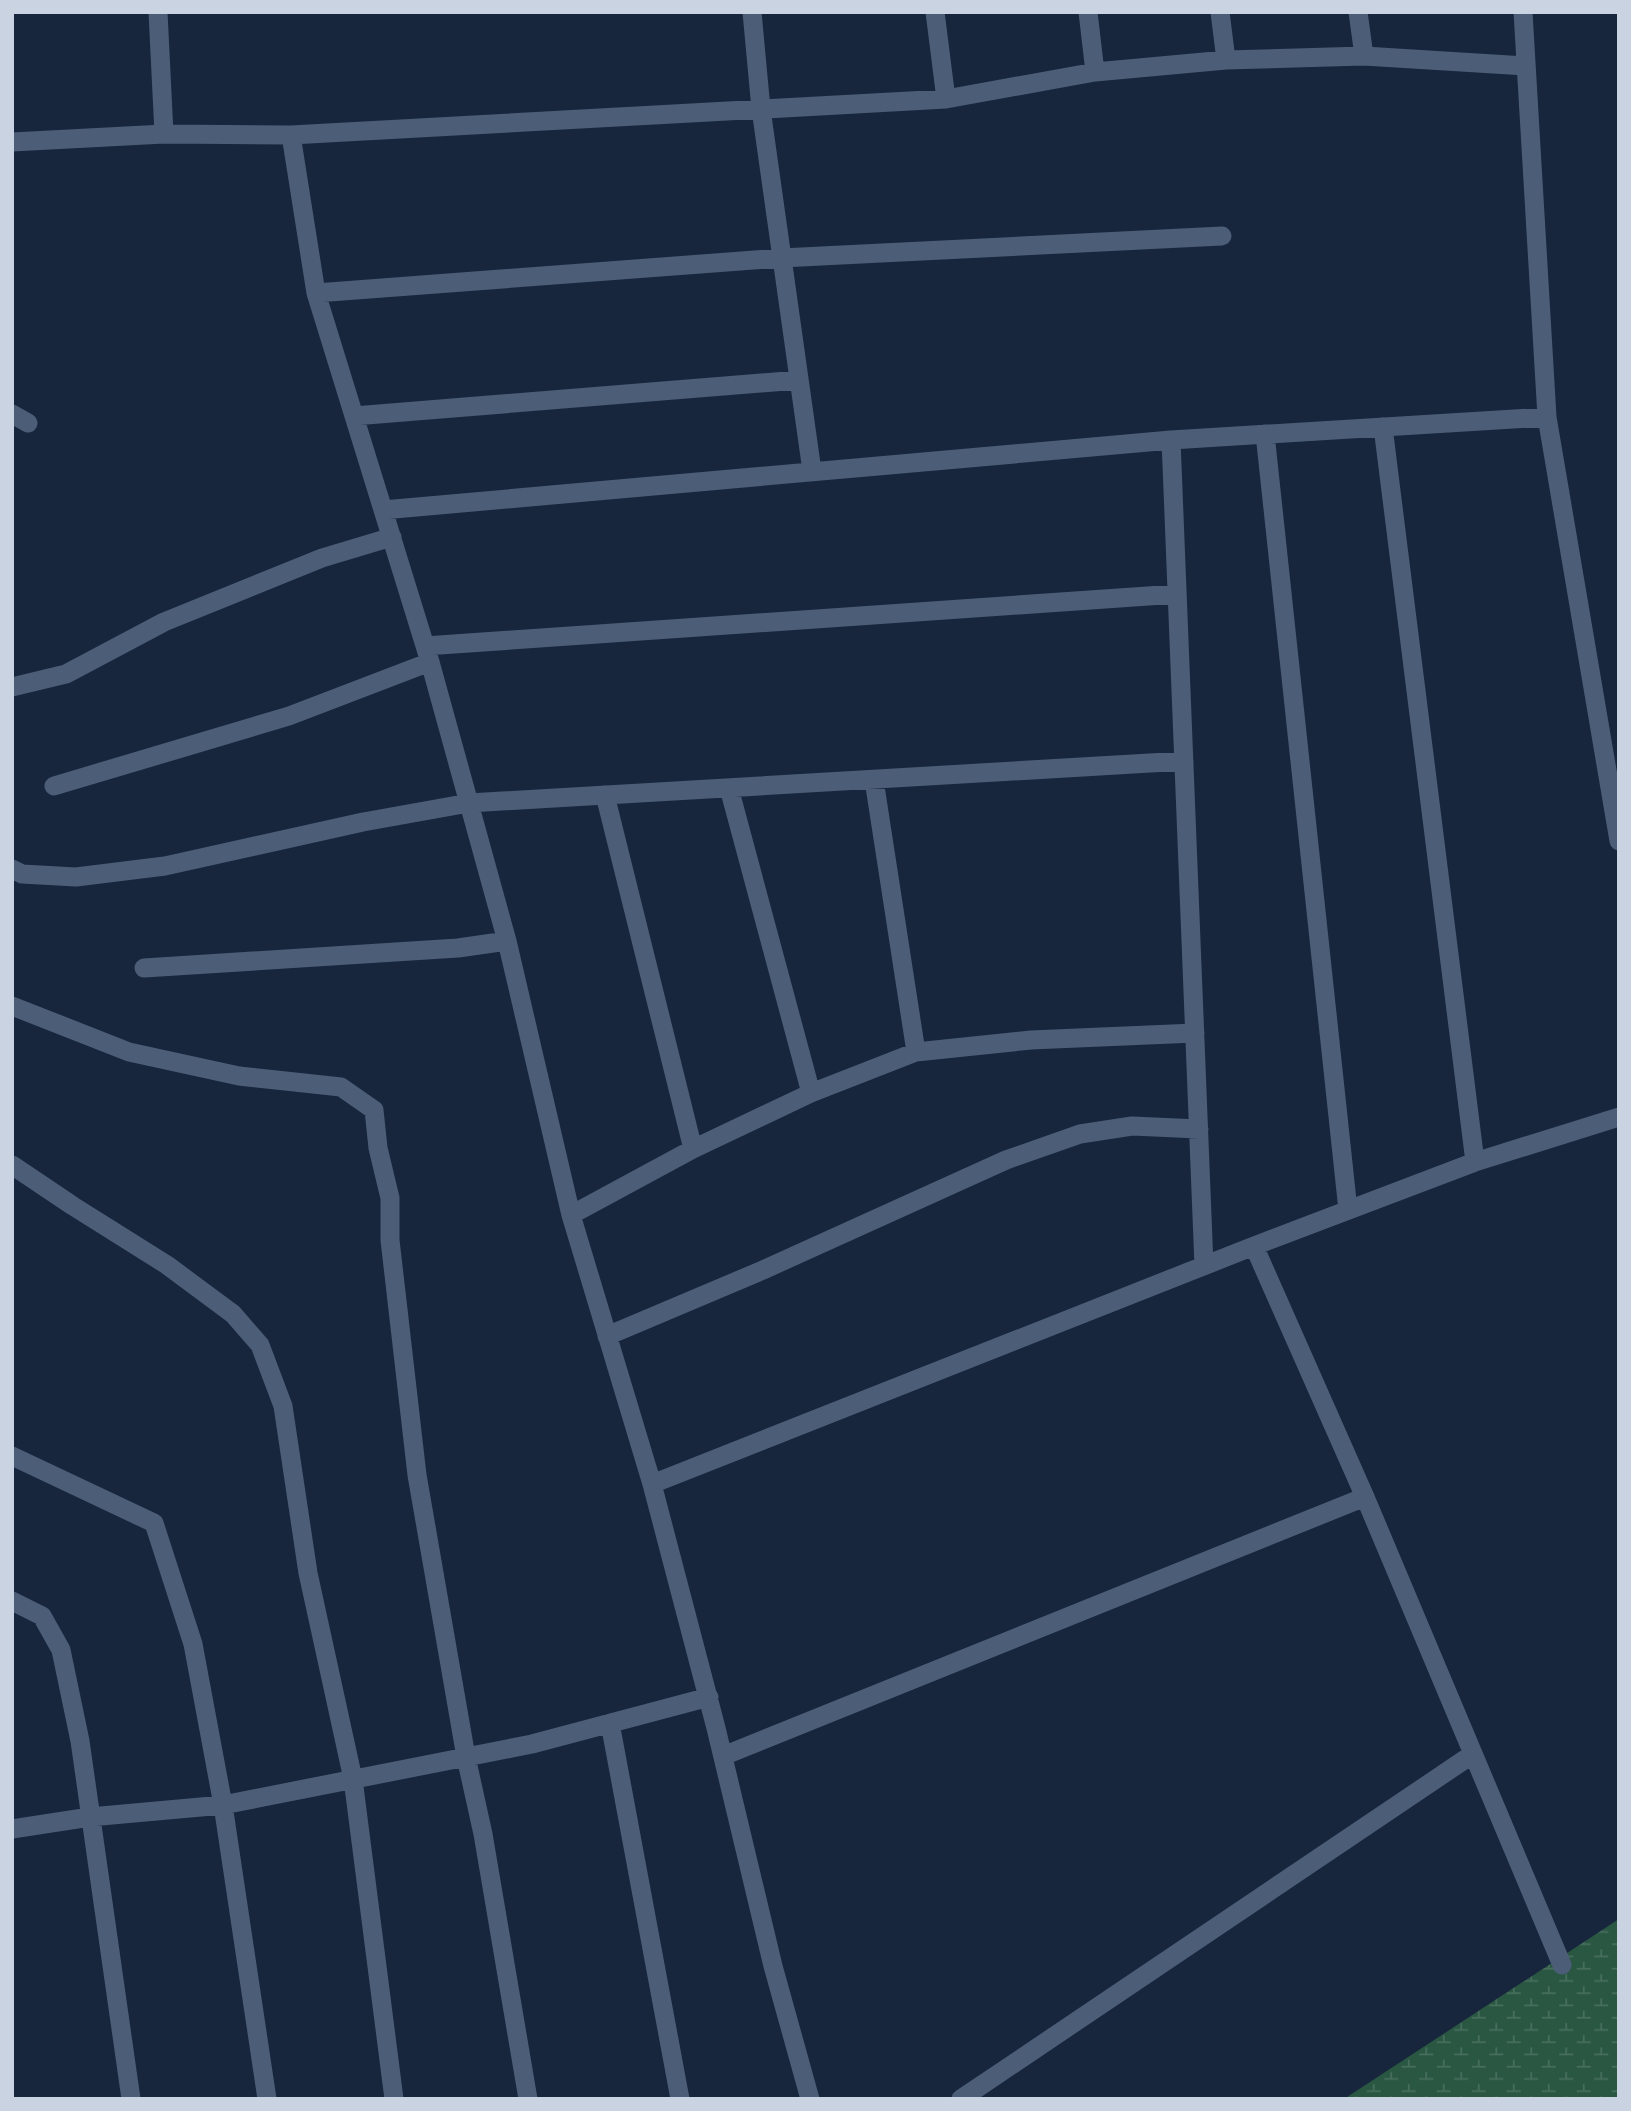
<svg xmlns="http://www.w3.org/2000/svg" width="1631" height="2111" viewBox="0 0 1631 2111" font-family="Lato,sans-serif">
<style>
.wetland{fill:url(#wetland-marsh)}
.lines{fill:none;stroke-linecap:round;stroke-linejoin:round}
.minor{stroke:#4c5d77;stroke-width:19}
</style>
<defs>
<pattern id="wetland-marsh" width="20" height="14" patternUnits="userSpaceOnUse" patternTransform="scale(1.75)"><rect width="20" height="14" fill="#295742"/><path d="M1 5h8M5 5V1M11 12h8M15 12V8" fill="none" stroke="#476e5d"/></pattern>
</defs>
<rect width="100%" height="100%" fill="#17263c"/>
<!-- wetland -->
<path class="wetland" d="M 1619,1919 L 1619,2099 L 1344,2099 Z"/>
<g class="lines">
<!-- minor -->
<path class="minor" d="M 158,12 L 164,134
M 752,12 L 761,109 L 812,471
M 935,12 L 946,99
M 1088,12 L 1095,72
M 1220,12 L 1226,60
M 1358,12 L 1364,56
M 1523,12 L 1547,417 L 1619,841
M 291,135 L 316,293 L 430,662 L 507,941 L 571,1215 L 652,1484 L 716,1728 L 773,1966 L 810,2099
M 12,142 L 164,134 L 291,135 L 946,99 L 1095,72 L 1226,60 L 1364,56 L 1526,66
M 316,293 L 781,258 L 1222,236
M 12,414 L 28,423
M 354,416 L 799,380
M 1383,427 L 1475,1162
M 1265,434 L 1348,1210
M 1171,440 L 1204,1266
M 383,510 L 1171,440 L 1547,417
M 425,646 L 1177,594
M 12,687 L 66,674 L 164,622 L 322,558 L 392,537
M 874,780 L 916,1052
M 54,786 L 289,716 L 430,662
M 729,788 L 811,1093
M 605,795 L 693,1149
M 12,869 L 22,874 L 76,877 L 165,866 L 363,822 L 469,803 L 1184,761
M 144,968 L 458,948 L 507,941
M 12,1006 L 129,1052 L 239,1076 L 341,1087 L 374,1110 L 378,1148 L 390,1198 L 390,1240 L 417,1475 L 466,1757 L 483,1834 L 528,2099
M 12,1165 L 73,1206 L 167,1265 L 233,1314 L 260,1345 L 283,1406 L 308,1573 L 353,1779 L 394,2099
M 571,1215 L 693,1149 L 811,1093 L 916,1052 L 1031,1040 L 1195,1033
M 1254,1246 L 1365,1497 L 1562,1965
M 607,1336 L 763,1270 L 1006,1160 L 1080,1134 L 1132,1126 L 1199,1129
M 12,1456 L 154,1523 L 193,1644 L 223,1805 L 267,2099
M 652,1484 L 1254,1246 L 1475,1162 L 1619,1117
M 12,1601 L 42,1616 L 61,1650 L 80,1741 L 131,2099
M 610,1723 L 680,2099
M 723,1756 L 1365,1497
M 12,1829 L 90,1817 L 223,1805 L 532,1744 L 709,1697
M 961,2099 L 1473,1754"/>
</g>
<!-- border -->
<rect width="1631" height="2111" fill="none" stroke="#c9d3e2" stroke-width="28"/>
</svg>
